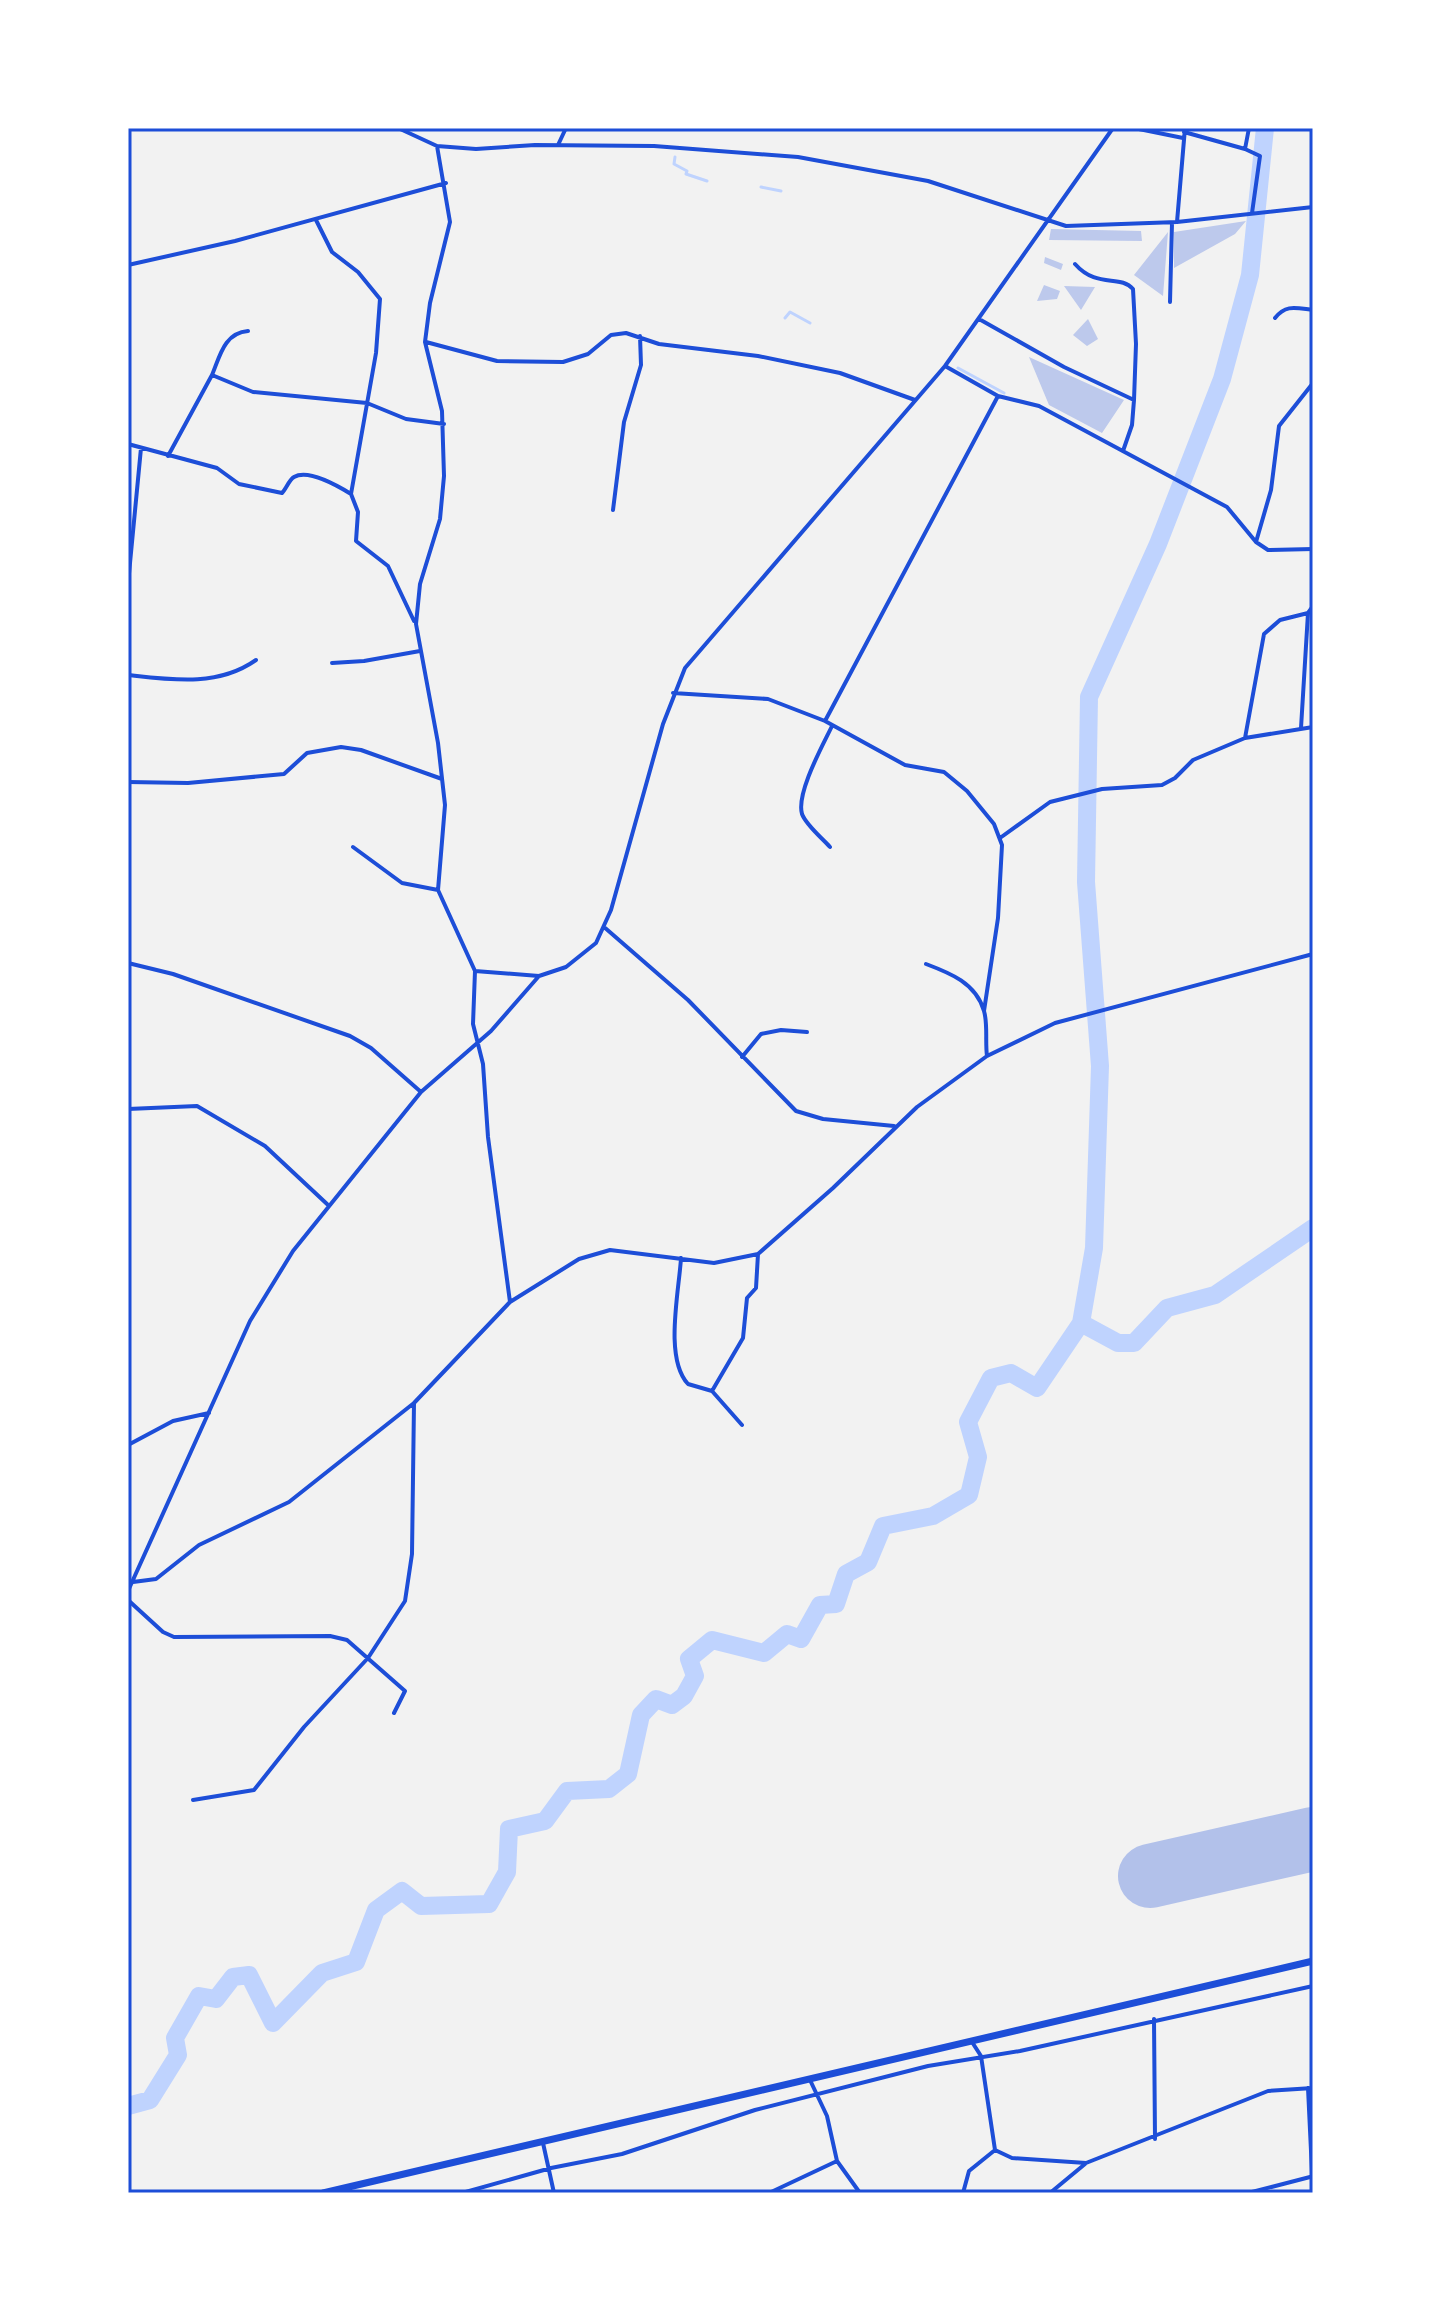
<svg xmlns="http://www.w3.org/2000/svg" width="1441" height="2321" viewBox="0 0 1441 2321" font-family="Commissioner,sans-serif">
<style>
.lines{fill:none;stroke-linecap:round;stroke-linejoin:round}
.stream{stroke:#bfd3fe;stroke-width:3}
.river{stroke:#bfd3fe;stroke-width:18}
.runway{stroke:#b2c1ea;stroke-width:64}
.building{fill:#bdc9ec}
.minor{stroke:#1d4ed8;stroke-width:4}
.trunk{stroke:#1d4ed8;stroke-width:7}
.neatline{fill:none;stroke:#1d4ed8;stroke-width:3}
</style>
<rect width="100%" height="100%" fill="#f2f2f2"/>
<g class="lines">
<!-- stream -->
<path class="stream" d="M 675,157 L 674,164 L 687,171 L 686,174 L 707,181
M 761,187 L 781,191
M 785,318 L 790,312 L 810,323
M 958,368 L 1004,393"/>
<!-- river -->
<path class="river" d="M 1081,1323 L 1094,1248 L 1100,1066 L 1086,882 L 1089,697 L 1158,544 L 1222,379 L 1250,275 L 1265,128
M 128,2106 L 150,2100 L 178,2055 L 175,2038 L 199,1996 L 216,1999 L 233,1977 L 249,1975 L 273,2023 L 322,1973 L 356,1962 L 376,1910 L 402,1891 L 421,1906 L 489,1904 L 507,1872 L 509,1829 L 545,1821 L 567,1791 L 609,1789 L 628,1774 L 641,1715 L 656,1699 L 672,1705 L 684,1696 L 695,1676 L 689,1659 L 712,1640 L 764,1653 L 787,1634 L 801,1639 L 820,1605 L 836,1604 L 846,1574 L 868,1562 L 883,1526 L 933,1516 L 969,1495 L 978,1457 L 968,1422 L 991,1378 L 1011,1373 L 1037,1388 L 1081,1323 L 1118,1343 L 1134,1343 L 1167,1308 L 1215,1295 L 1313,1228"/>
<!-- runway -->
<path class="runway" d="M 1150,1876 L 1313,1839"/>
</g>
<!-- building -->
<path class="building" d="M 1246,221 L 1235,234 L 1174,268 L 1174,232 Z
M 1051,229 L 1141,231 L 1142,241 L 1049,240 Z
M 1168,232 L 1163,296 L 1134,275 Z
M 1045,257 L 1063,264 L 1061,270 L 1044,263 Z
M 1044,285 L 1060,291 L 1057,299 L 1037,301 Z
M 1064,286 L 1095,287 L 1081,310 Z
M 1088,319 L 1098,339 L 1087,346 L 1073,335 Z
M 1029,357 L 1124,400 L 1102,433 L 1049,405 Z"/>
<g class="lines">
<!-- minor -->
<path class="minor" d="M 398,128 L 437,146
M 1134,128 L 1183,138
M 1249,128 L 1245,149 L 1260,156 L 1252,213
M 1184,132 L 1245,149
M 558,145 L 566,128
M 316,220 L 332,252 L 358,272 L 380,299 L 376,353 L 351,494
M 1177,222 L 1185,128
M 1075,264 C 1097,289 1120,274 1133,289 L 1136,344 L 1134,400
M 128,265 L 235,241 L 446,183
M 1170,302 L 1172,223
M 1275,318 C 1286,304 1296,308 1313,310
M 979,319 L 1064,367 L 1134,400 L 1132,425 L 1123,451
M 248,331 C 224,333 220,356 212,375 L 253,392 L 367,403 L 406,419 L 444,424
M 426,342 L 497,361 L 563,362 L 588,354 L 611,335 L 626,333 L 659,344 L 758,356 L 840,373 L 915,400
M 945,366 L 998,396 L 1039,406 L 1227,507 L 1256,542 L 1268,550 L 1313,549
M 128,444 L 217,468 L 239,484 L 282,493 C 286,489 289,480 294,477 C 308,469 338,486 351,494 L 358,512 L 356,541 L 388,566 L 414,621
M 168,456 L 212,375
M 613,510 L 624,422 L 641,365 L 640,336
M 1256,542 L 1271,490 L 1279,426 L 1313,383
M 128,584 L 141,448
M 332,663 L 364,661 L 420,651
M 128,675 C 172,680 218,687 256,660
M 673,693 L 768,699 L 825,721 L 905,765 L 944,772 L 967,791 L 994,824 L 1002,845 L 998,918 L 984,1011
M 825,721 L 998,396
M 1301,728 L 1308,613 L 1313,606
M 1245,738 L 1264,634 L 1280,620 L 1308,613
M 128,782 L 188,783 L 284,774 L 307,753 L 341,747 L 361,750 L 442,779
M 1000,838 L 1050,802 L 1102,789 L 1162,785 L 1175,778 L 1193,760 L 1245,738 L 1313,727
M 353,847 L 402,883 L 438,890
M 830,847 C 822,838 806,825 802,814 C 796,793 823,745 832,726
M 604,927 L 688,1000 L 796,1111 L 823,1119 L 894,1126
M 128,963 L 173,974 L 350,1036 L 371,1048 L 421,1092
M 926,964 C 950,973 976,983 984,1011 C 988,1024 985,1042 987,1056
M 475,971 L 539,976
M 742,1057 L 761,1034 L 781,1030 L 807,1032
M 128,1109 L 197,1106 L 265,1146 L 327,1204
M 681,1258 C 679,1292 664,1358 688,1384 L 712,1391 L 743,1338 L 747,1298 L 756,1288 L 758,1254
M 510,1302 L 488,1137 L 483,1064 L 473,1024 L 475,971 L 438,890 L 445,805 L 438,743 L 416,624 L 420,584 L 440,519 L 444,476 L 442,411 L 425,342 L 430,303 L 450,222 L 437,146 L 476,149 L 535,145 L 654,146 L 798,157 L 928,181 L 1066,226 L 1177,222 L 1313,207
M 712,1391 L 742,1425
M 128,1445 L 173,1421 L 209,1413
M 133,1582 L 156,1579 L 199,1545 L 289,1502 L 414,1403 L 510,1302 L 579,1259 L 610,1250 L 714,1263 L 758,1254 L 833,1188 L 917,1107 L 987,1056 L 1055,1023 L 1313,954
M 128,1591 L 250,1321 L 293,1251 L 421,1092 L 491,1031 L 539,976 L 566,967 L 596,943 L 611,910 L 663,724 L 685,668 L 945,366 L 1113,128
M 128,1600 L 163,1632 L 174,1637 L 330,1636 L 347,1640 L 405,1691 L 394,1713
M 193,1800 L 254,1790 L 304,1727 L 368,1658 L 405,1601 L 412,1554 L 414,1403
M 1154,2019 L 1155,2139
M 972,2042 L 981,2056 L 995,2150 L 1012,2158 L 1086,2163 L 1268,2091 L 1313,2088
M 810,2080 L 827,2116 L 837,2161 L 860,2193
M 1308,2088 L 1313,2193
M 543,2143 L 554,2193
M 462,2193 L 551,2168 L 622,2154 L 755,2110 L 928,2066 L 1020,2051 L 1313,1986
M 769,2193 L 837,2161
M 963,2193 L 969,2171 L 995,2150
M 1050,2193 L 1085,2164
M 1248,2193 L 1310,2177"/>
<!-- trunk -->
<path class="trunk" d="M 323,2193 L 1313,1961"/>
</g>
<!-- border -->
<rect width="1441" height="2321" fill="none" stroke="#ffffff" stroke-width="260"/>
<rect x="130" y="130" width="1181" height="2061" class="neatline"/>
</svg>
